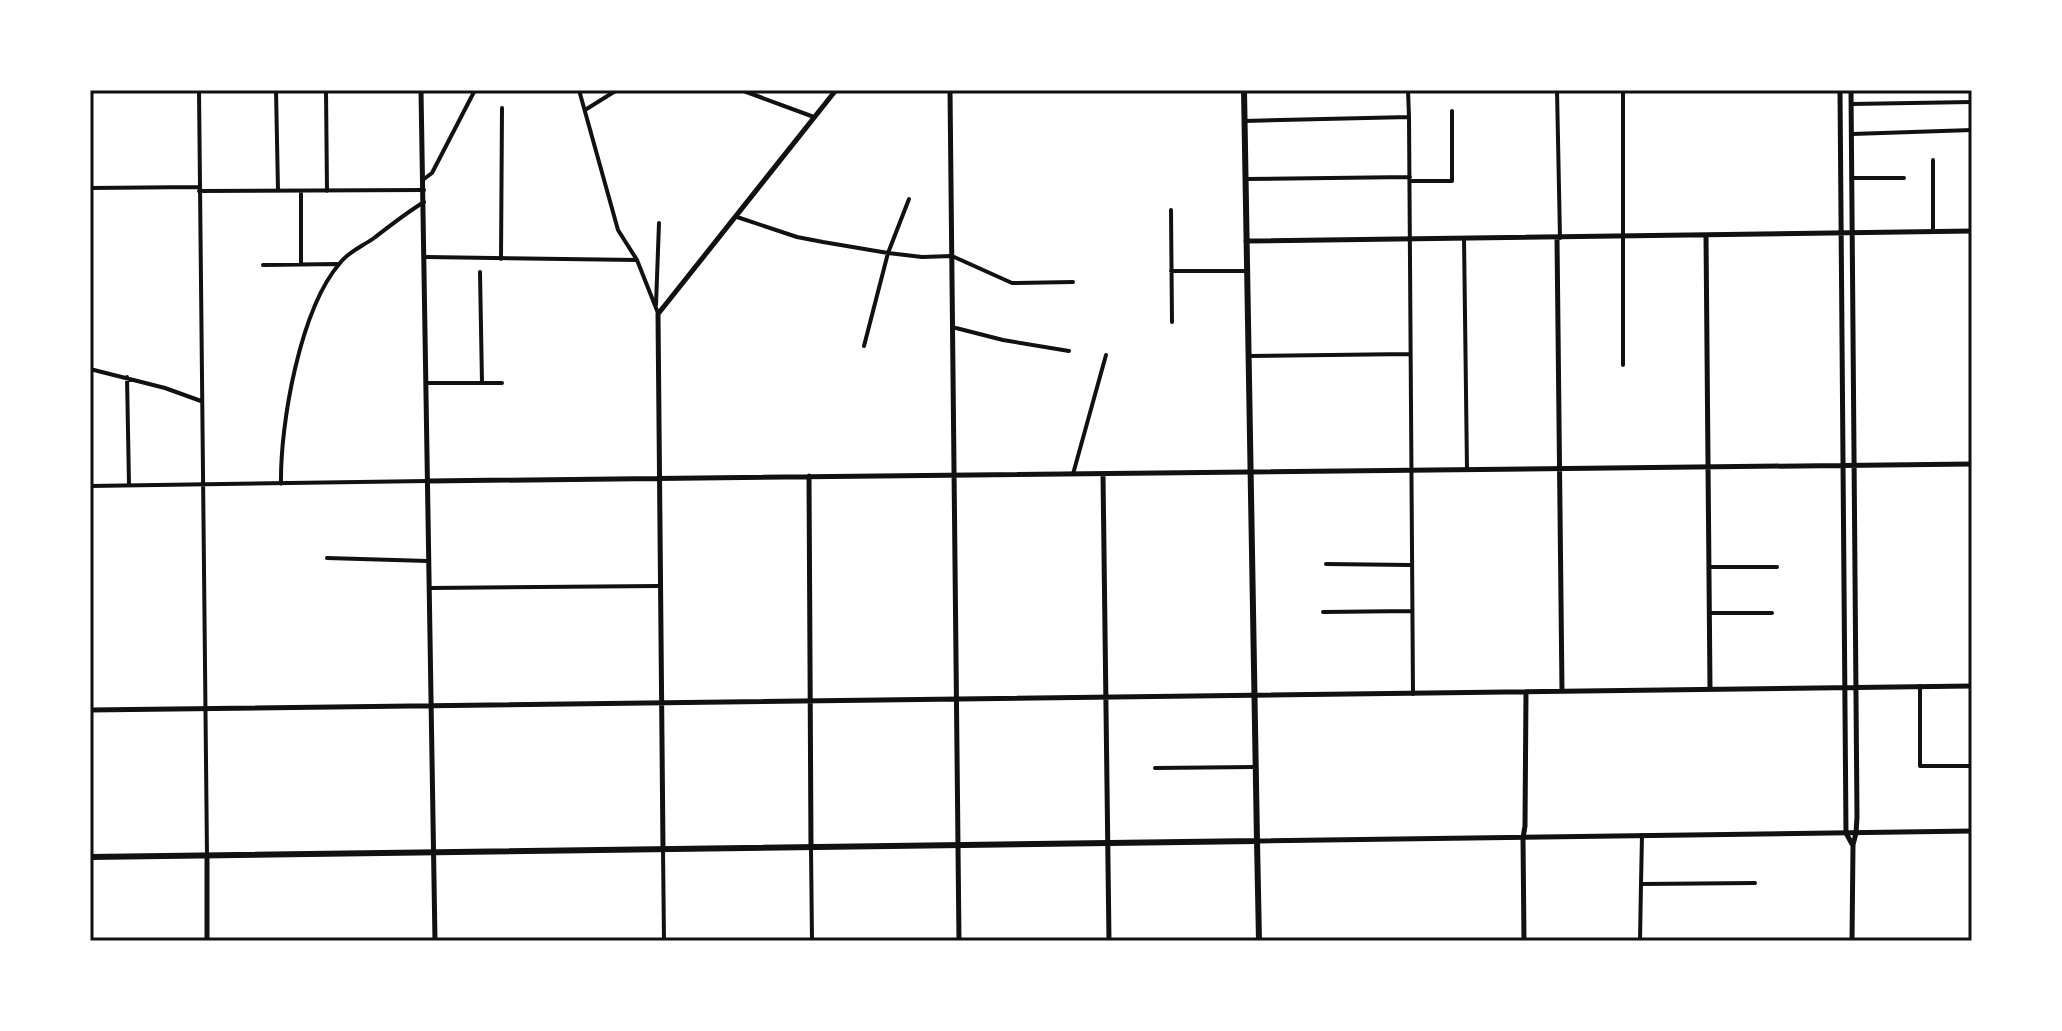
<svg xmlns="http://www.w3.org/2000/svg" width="2062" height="1031" viewBox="0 0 2062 1031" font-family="Cabin,sans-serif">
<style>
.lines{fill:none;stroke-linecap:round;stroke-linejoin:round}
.minor{stroke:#111;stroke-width:4}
.tertiary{stroke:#111;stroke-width:5}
.secondary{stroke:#111;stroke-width:5}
.primary{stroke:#111;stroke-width:6}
.trunk{stroke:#111;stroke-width:6}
.neatline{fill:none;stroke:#111;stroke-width:3}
</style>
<rect width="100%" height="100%" fill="#fff"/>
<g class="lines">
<!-- minor -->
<path class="minor" d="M 199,90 L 207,856
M 276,90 L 278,191
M 326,90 L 327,191
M 579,90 L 618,230 L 637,260 L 658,313
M 741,90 L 814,117
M 1557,90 L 1560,238
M 1851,104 L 1972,102
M 585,110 L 617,90
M 1409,117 L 1413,694
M 1244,121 L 1409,117 L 1408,90
M 1852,134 L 1972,130
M 1933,160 L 1933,231
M 1852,178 L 1904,178
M 424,179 L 432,173 L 475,90
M 1245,179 L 1410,177
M 1410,181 L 1452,181 L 1452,111
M 90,188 L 199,187
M 199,191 L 424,190
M 1171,210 L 1172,322
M 737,217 L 797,237 L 823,242 L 888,253 L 922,257 L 952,256 L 1012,283 L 1073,282
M 1464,238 L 1467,469
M 426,257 L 637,260
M 501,259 L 502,108
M 301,264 L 301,192
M 263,265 L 337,264
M 1171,271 L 1247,271
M 480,272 L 482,383
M 656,305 L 659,223
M 952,327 L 1003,340 L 1069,351
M 864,346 L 888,253 L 909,199
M 1248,356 L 1409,354
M 1623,365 L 1623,90
M 90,369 L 165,388 L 201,401
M 127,377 L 129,485
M 426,383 L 502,383
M 1073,474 L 1106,355
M 281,484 C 280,424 300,309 340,263 C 349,251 363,246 374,238 C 391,225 406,213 424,202
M 90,486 L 428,481
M 327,558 L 428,561
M 1326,564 L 1410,565
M 1710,567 L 1777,567
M 430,588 L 659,586
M 1323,612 L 1411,611
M 1711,613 L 1772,613
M 1920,686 L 1920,766 L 1972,766
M 1155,768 L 1255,767
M 1642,835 L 1641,884 L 1755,883
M 811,848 L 812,941
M 663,849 L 664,941
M 1640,941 L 1641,884"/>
<!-- tertiary -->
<path class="tertiary" d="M 421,90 L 435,941
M 950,90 L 959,941
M 1840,90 L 1846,833 L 1852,844
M 1851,90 L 1857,817 L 1856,833 L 1853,845 L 1852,941
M 1706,235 L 1710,689
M 1557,238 L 1562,691
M 1246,241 L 1972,231
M 1103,474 L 1109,941
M 809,476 L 811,848
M 429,481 L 1972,464
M 90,710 L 1972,686
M 663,849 L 658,314 L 836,90
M 207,856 L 207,941
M 1524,941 L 1523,838 L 1525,826 L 1526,692"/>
<!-- secondary -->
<path class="secondary" d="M 1257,841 L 1972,831"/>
<!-- primary -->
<path class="primary" d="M 1257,841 L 1259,941"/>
<!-- trunk -->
<path class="trunk" d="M 90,857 L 1257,841 L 1244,90"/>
</g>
<!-- border -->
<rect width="2062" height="1031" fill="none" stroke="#ffffff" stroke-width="184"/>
<rect x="92" y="92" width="1878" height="847" class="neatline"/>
</svg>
